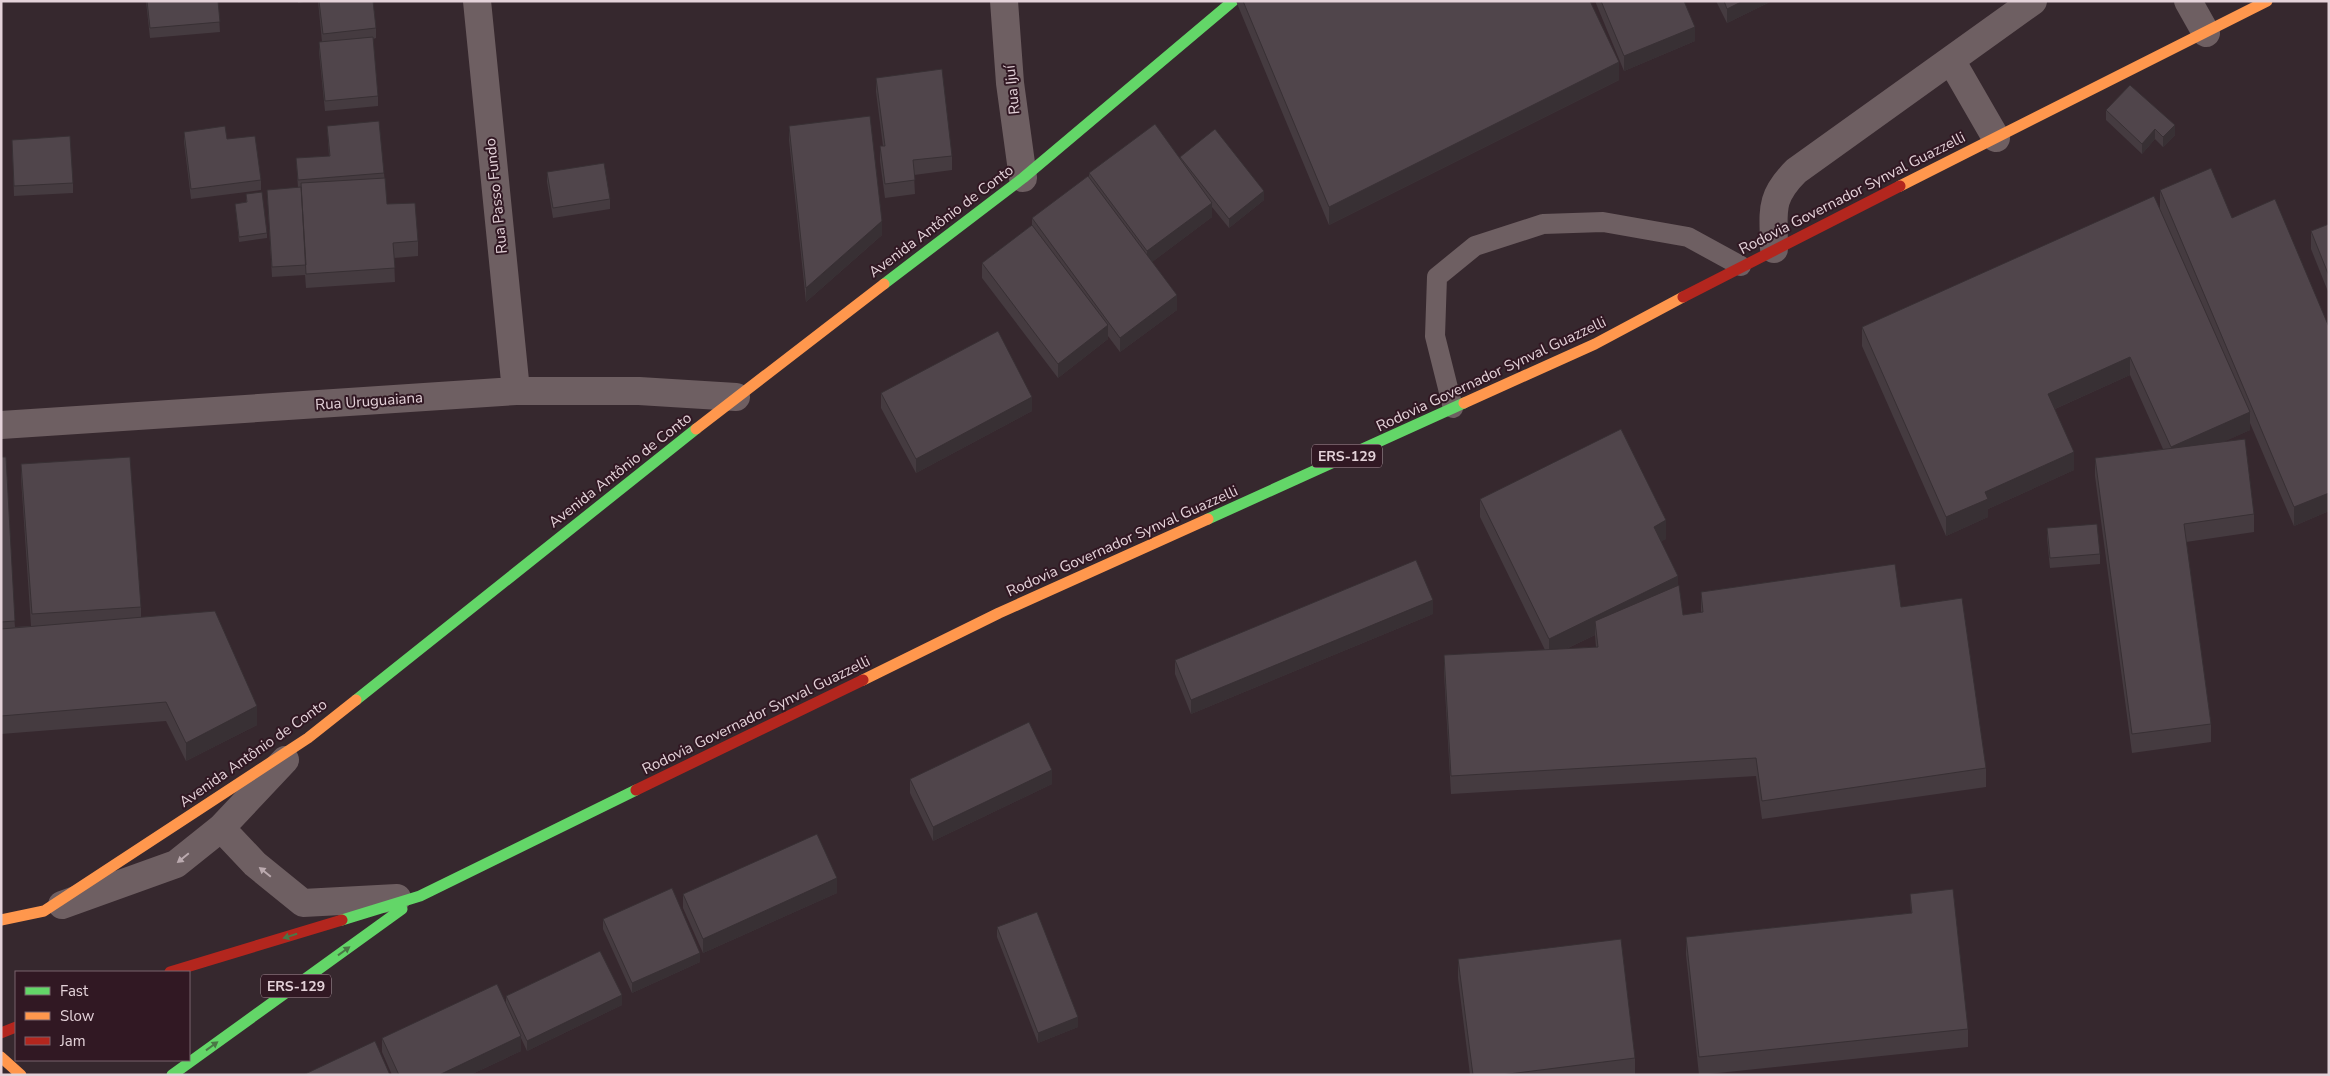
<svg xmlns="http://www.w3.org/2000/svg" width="2330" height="1076" viewBox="0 0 2330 1076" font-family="'Nunito Sans',sans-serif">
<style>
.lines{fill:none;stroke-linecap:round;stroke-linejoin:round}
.lane{stroke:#6e5f62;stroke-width:20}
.street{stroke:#6e5f62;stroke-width:28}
.fast{stroke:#63d668;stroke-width:11}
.slow{stroke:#ff974d;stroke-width:11}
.jam{stroke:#b3261e;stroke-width:11}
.wall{fill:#453b40;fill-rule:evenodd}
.shaded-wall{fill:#383034}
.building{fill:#50454b;stroke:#383034}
.oneway{fill:#bbaaaf}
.oneway2{fill:#4a7746}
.labels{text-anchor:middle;stroke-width:4;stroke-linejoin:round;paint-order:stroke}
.shield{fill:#311823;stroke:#ae9aa2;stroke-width:1}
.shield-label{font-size:14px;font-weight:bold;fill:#e4d2d9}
.street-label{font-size:15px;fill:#e4d2d9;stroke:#311823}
</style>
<rect width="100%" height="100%" fill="#36282e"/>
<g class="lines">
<!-- lane -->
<path class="lane" d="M 1453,408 L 1435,336 L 1437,277 L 1475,246 L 1543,224 L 1603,222 L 1688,237 L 1741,266"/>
<!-- street -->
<path class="street" d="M 477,1 L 516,391
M 1004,1 L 1010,83 L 1023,178
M 2188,1 L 2206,33
M 1951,60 L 1996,138
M 1774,249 C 1774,212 1768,199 1796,171 L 2033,1
M 1,425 L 516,391 L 639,391 L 736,397
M 285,760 L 221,828 L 255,864 L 303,903 L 397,898
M 62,905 L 176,864 L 221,828"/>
<!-- fast -->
<path class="fast" d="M 884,284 L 1023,178 L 1233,1
M 1208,519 L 1464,403
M 356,700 L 696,429
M 342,920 L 420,896 L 636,790
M 172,1075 L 402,909"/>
<!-- slow -->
<path class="slow" d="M 1900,186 L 2267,1
M 1464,403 L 1595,344 L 1683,297
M 696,429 L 884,284
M 863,680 L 999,613 L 1208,519
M 1,920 L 44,911 L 308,738 L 356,700
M 1,1057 L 21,1075"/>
<!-- jam -->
<path class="jam" d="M 1683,297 L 1900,186
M 636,790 L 863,680
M 170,972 L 342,920
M 1,1033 L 16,1027"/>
</g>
<!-- wall -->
<path class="wall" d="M 146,1 L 218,1 L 220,32 L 150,38 Z
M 298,1 L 310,1 L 298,3 Z
M 318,1 L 373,1 L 376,28 L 376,38 L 373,39 L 378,96 L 378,106 L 325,111 L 319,52 L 319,42 L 322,42 Z
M 1236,1 L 1590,1 L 1619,80 L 1329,225 Z
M 1595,1 L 1684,1 L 1695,41 L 1624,71 Z
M 1716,1 L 1772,1 L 1727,23 Z
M 876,78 L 952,156 L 952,170 L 914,175 L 915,194 L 885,198 L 880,161 L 880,146 L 883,146 L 876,92 Z
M 2106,110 L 2175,135 L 2163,147 L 2155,139 L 2142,154 L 2106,120 Z
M 327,126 L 384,173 L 387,204 L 418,241 L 418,256 L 394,258 L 395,282 L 306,288 L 305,275 L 272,277 L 267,190 L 298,188 L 296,158 L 329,156 Z
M 789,126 L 882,235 L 806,302 L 789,140 Z
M 184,132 L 227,139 L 261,180 L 261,190 L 191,199 L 184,142 Z
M 12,140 L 73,183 L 73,193 L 14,196 Z
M 1180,157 L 1264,200 L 1229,228 L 1212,207 L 1212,217 L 1152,262 L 1177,310 L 1120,352 L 1108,336 L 1108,339 L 1058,378 L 982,278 L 982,263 L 1032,225 L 1032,218 L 1089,177 L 1089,173 L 1180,159 Z
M 547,172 L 610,199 L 610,209 L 553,218 L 547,182 Z
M 2160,190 L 2232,218 L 2329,327 L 2329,511 L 2294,526 L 2250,423 L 2250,430 L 2225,441 L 2254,514 L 2254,532 L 2186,542 L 2211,724 L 2211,742 L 2132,753 L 2095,476 L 2095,458 L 2163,449 L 2130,375 L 2055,409 L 2074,470 L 1988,509 L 1988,517 L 1946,536 L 1862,346 L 1862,327 L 2160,208 Z
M 246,194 L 267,233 L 267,238 L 239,242 L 235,204 L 246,202 Z
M 2329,224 L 2329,294 L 2311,249 L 2311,231 Z
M 881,393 L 1032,411 L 916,473 L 881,408 Z
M 1,457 L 15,627 L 31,626 L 21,478 L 21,464 L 141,607 L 141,617 L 257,725 L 186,761 L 166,721 L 1,734 Z
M 1480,499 L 1666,539 L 1661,541 L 1678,586 L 1683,615 L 1701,612 L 1701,592 L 1901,607 L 1986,768 L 1986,787 L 1762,819 L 1756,776 L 1451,794 L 1444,673 L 1444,655 L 1545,650 L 1480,517 ZM 1595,635 L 1596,647 L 1566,649 Z
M 2047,528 L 2100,554 L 2100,564 L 2050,568 L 2047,538 Z
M 1433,614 L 1191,714 L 1175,674 L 1175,660 Z
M 910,779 L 1052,784 L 933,841 L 910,793 Z
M 837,893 L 703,953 L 683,908 L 683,894 Z
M 1910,894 L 1968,1029 L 1968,1047 L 1699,1075 L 1686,955 L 1686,937 L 1911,913 Z
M 603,919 L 700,962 L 632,993 L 603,929 Z
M 997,927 L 1078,1027 L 1038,1043 L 997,937 Z
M 1458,959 L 1635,1058 L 1635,1075 L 1470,1075 L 1458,978 Z
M 506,996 L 622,1005 L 527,1051 L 521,1038 L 521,1051 L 470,1075 L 392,1075 L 382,1052 L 382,1038 L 506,1003 Z"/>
<!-- shaded-wall -->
<path class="shaded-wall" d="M 1743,1 L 1772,1 L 1727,23 L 1727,9 Z
M 1695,27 L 1695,41 L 1624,71 L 1624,56 Z
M 1619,62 L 1619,80 L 1329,225 L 1329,207 Z
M 2175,125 L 2175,135 L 2163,147 L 2163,137 Z
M 2155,129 L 2155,139 L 2142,154 L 2142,144 Z
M 1264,191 L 1264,200 L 1229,228 L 1229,219 Z
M 1212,203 L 1212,217 L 1147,266 L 1147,251 Z
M 882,221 L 882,235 L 806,302 L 806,288 Z
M 1177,295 L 1177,310 L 1120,352 L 1120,338 Z
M 1108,325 L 1108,339 L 1058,378 L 1058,364 Z
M 2130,357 L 2130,375 L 2048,412 L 2048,394 Z
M 1032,397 L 1032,411 L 916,473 L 916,459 Z
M 2250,412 L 2250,430 L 2171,466 L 2171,447 Z
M 2074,452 L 2074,470 L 1988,509 L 1988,517 L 1946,536 L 1946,517 L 1985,492 Z
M 2329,493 L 2329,511 L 2294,526 L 2294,507 Z
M 1666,520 L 1666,539 L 1654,545 L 1654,527 Z
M 1678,576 L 1678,594 L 1595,621 L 1595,635 L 1549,657 L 1549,639 Z
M 1433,600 L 1433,614 L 1191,714 L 1191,700 Z
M 257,706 L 257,725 L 186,761 L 186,743 Z
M 1052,770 L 1052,784 L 933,841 L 933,827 Z
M 837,878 L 837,893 L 703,953 L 703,939 Z
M 700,953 L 700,962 L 632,993 L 632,983 Z
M 622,995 L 622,1005 L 527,1051 L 527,1041 Z
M 1078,1017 L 1078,1027 L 1038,1043 L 1038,1033 Z
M 521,1036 L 521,1051 L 470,1075 L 439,1075 Z"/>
<!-- building -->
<path class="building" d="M 147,1 L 218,1 L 220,22 L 150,28 Z
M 319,1 L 373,1 L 376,28 L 323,34 Z
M 1243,1 L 1590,1 L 1619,62 L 1329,207 Z
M 1601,1 L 1684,1 L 1695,27 L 1624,56 Z
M 1724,1 L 1743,1 L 1727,9 Z
M 373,37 L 378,96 L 325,101 L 319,42 Z
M 942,69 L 952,156 L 913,160 L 915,180 L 885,184 L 880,146 L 885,146 L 876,78 Z
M 2130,85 L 2175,125 L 2163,137 L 2155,129 L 2142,144 L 2106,110 Z
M 870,116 L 882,221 L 806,288 L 789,126 Z
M 379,121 L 384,173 L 298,180 L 296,158 L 330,156 L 327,126 Z
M 1155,124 L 1212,203 L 1147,251 L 1089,173 Z
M 225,126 L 227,139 L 255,136 L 261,180 L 191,189 L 184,132 Z
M 1215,129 L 1264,191 L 1229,219 L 1180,157 Z
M 70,136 L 73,183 L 14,186 L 12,140 Z
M 604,163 L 610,199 L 553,208 L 547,172 Z
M 2211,168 L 2232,218 L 2275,199 L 2329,327 L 2329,493 L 2294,507 L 2160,190 Z
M 1088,176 L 1177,295 L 1120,338 L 1032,218 Z
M 385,178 L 387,204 L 415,203 L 418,241 L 393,243 L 395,268 L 306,274 L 301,183 Z
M 301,187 L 306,265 L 272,267 L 267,190 Z
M 262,192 L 267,233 L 239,237 L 235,204 L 247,202 L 246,194 Z
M 2154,196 L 2250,412 L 2171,447 L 2130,357 L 2048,394 L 2074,452 L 1985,492 L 1988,499 L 1946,517 L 1862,327 Z
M 2329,224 L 2329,276 L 2311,231 Z
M 1032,225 L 1108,325 L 1058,364 L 982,263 Z
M 998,331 L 1032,397 L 916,459 L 881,393 Z
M 1621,429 L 1666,520 L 1654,527 L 1678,576 L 1549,639 L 1480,499 Z
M 2245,439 L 2254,514 L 2184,524 L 2211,724 L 2132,734 L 2095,458 Z
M 1,457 L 6,457 L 15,621 L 1,622 Z
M 130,457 L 141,607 L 32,614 L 21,464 Z
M 2097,524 L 2100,554 L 2050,558 L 2047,528 Z
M 1416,560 L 1433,600 L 1191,700 L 1175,660 Z
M 1895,564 L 1901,607 L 1962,598 L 1986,768 L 1762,801 L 1756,758 L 1451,776 L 1444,655 L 1598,647 L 1595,621 L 1679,585 L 1683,615 L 1703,612 L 1701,592 Z
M 215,611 L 257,706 L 186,743 L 166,702 L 1,716 L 1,629 Z
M 1029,722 L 1052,770 L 933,827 L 910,779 Z
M 817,834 L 837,878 L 703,939 L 683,894 Z
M 672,888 L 700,953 L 632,983 L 603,919 Z
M 1953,889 L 1968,1029 L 1699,1057 L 1686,937 L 1912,913 L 1910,894 Z
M 1037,912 L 1078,1017 L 1038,1033 L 997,927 Z
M 1621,939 L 1635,1058 L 1501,1075 L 1473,1075 L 1458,959 Z
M 600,951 L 622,995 L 527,1041 L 506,996 Z
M 497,984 L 521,1036 L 439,1075 L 399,1075 L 382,1038 Z
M 375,1041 L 390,1075 L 303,1075 Z"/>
<!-- one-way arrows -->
<defs><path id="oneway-solid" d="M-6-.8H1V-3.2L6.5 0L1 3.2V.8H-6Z" transform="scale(1.25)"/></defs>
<g class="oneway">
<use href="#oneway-solid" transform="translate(183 858) rotate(141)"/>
<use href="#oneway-solid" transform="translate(265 872) rotate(-141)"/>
</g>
<g class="oneway2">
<use href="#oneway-solid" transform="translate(290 936) rotate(163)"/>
<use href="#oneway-solid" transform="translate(344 951) rotate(-36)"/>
<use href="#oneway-solid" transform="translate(212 1046) rotate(-36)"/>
</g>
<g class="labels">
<!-- shield labels -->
<g class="shield">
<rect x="1312" y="444.5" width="70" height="23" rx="4"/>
<rect x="261" y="974.5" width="70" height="23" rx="4"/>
</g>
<g class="shield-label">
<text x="1347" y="461">ERS-129</text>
<text x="296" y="991">ERS-129</text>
</g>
<!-- street labels -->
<g class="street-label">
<text transform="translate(1012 90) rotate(-96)" y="5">Rua Ijuí</text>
<text transform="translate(1852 193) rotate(-27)" y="5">Rodovia Governador Synval Guazzelli</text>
<text transform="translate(496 196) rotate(-96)" y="5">Rua Passo Fundo</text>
<text transform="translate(941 221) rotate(-37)" y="5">Avenida Antônio de Conto</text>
<text transform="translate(1491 374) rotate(-25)" y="5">Rodovia Governador Synval Guazzelli</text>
<text transform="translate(369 401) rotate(-4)" y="5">Rua Uruguaiana</text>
<text transform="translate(620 470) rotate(-38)" y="5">Avenida Antônio de Conto</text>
<text transform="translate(1122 541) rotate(-24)" y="5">Rodovia Governador Synval Guazzelli</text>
<text transform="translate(756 715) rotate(-26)" y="5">Rodovia Governador Synval Guazzelli</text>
<text transform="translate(253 753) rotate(-35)" y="5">Avenida Antônio de Conto</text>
</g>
</g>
<!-- border -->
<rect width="2330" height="1076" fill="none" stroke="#e4d2d9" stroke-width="5"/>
<!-- legend -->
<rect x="15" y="971" width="175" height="90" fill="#311823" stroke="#79626c"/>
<rect x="25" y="987" width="25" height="8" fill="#63d668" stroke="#79626c"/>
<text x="60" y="996" font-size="15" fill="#e4d2d9">Fast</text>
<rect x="25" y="1012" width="25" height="8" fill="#ff974d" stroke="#79626c"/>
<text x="60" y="1021" font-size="15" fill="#e4d2d9">Slow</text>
<rect x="25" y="1037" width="25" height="8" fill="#b3261e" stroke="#79626c"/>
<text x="60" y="1046" font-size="15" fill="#e4d2d9">Jam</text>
</svg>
